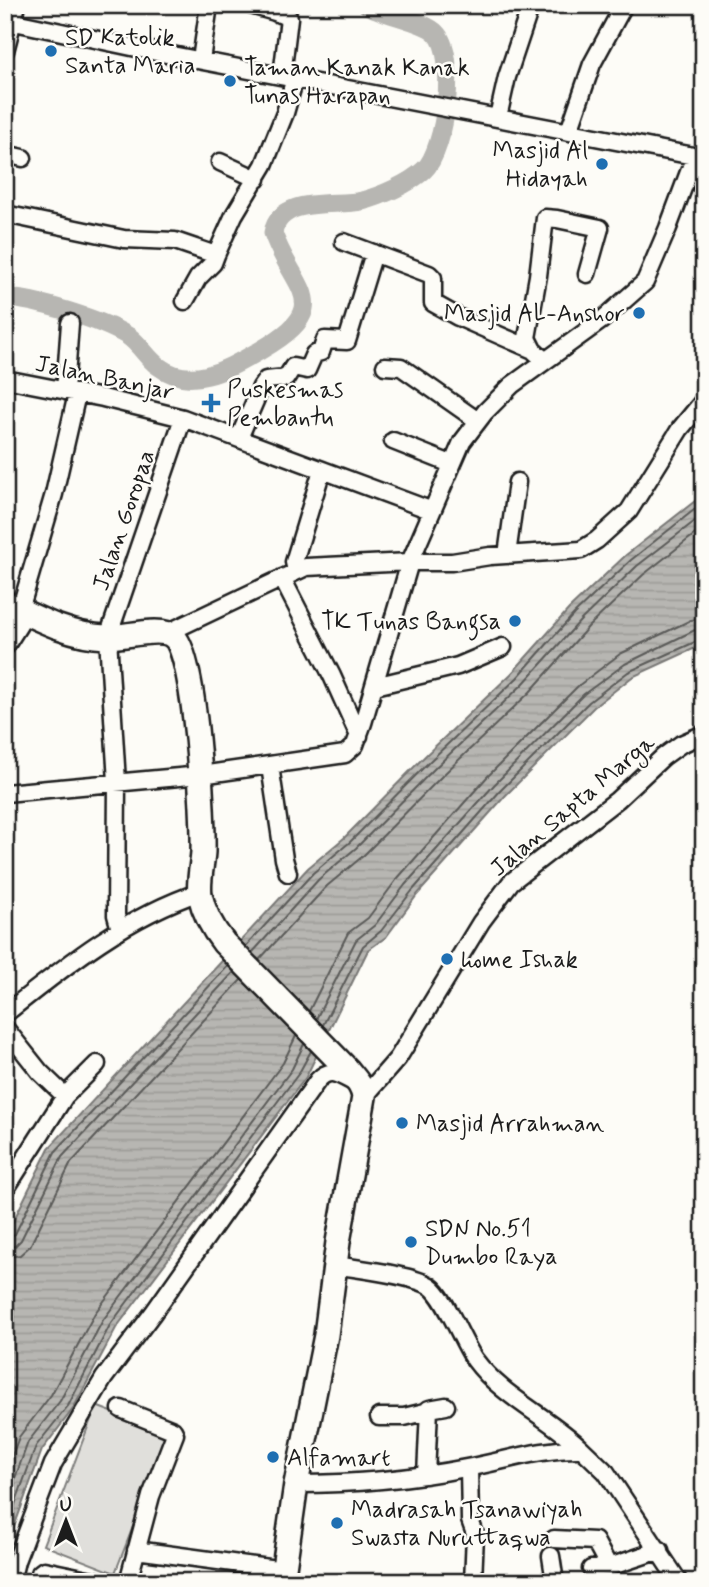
<svg xmlns="http://www.w3.org/2000/svg" width="709" height="1587" viewBox="0 0 709 1587" font-family="Mynerve,sans-serif">
	<style>
		.pitch { fill: #e0dfdb; stroke: #7e7e7c; stroke-width: 2 }
		.water { fill: url(#water-rules); stroke: #797876; stroke-width: 2 }
		.lines { fill: none; stroke-linecap: round; stroke-linejoin: round }
		.shore { stroke: #5a5a58; stroke-width: 2 }
		.river { stroke: #b7b6b2; stroke-width: 19 }
		.minor-casing { stroke: #1c1c1c; stroke-width: 21 }
		.highway-casing { stroke: #1c1c1c; stroke-width: 28 }
		.minor { stroke: #fdfcf7; stroke-width: 16 }
		.highway { stroke: #fdfcf7; stroke-width: 23 }
		.poi-dot { fill: #1f6fb2; stroke: #fdfcf7; stroke-width: 2.5 }
		.labels { text-anchor: middle; stroke-width: 5; stroke-linejoin: round; paint-order: stroke }
		.poi-label { font-size: 24px; fill: #1c1c1c; stroke: #fdfcf7; text-anchor: start }
		.street-label { font-size: 24px; fill: #1c1c1c; stroke: #fdfcf7 }
	</style>
	<defs>
		<pattern id="water-rules" width="6" height="5" patternUnits="userSpaceOnUse" patternTransform="scale(1.75)"><rect width="6" height="5" fill="#b7b6b2"/><path d="M0 2.5h6" fill="none" stroke="#9d9c98"/></pattern>
	</defs>
	<rect width="100%" height="100%" fill="#fdfcf7"/>
	<filter id="ink" filterUnits="userSpaceOnUse"><feTurbulence type="fractalNoise" baseFrequency=".0143" numOctaves="2"/><feDisplacementMap in="SourceGraphic" scale="14" xChannelSelector="R" yChannelSelector="G"/><feConvolveMatrix kernelMatrix="1 2 1 2 8 2 1 2 1" color-interpolation-filters="sRGB"/></filter>
	<g filter="url(#ink)">
		<!-- pitch -->
		<path class="pitch" d="M96,1406L169,1434L115,1573L43,1545Z"/>
		<!-- water -->
		<path class="water" d="M704,494V644L632,677L594,707L506,795L417,895L386,937L368,950L306,1077L116,1328L73,1409L42,1450L5,1552V1238L49,1148L308,868L344,838L425,756L512,673L569,609L626,555Z"/>
		<g class="lines">
			<!-- shore -->
			<path class="shore" d="M246,946L313,873L350,842L430,761L517,678L574,614L631,560L704,502
				M252,953L319,879L356,848L436,767L523,684L581,620L637,566L704,514
				M259,960L327,886L363,856L443,775L530,692L589,626L643,575L704,527
				M309,1011L348,933L368,918L397,879L487,777L578,686L620,654L691,620L704,618
				M316,1019L356,940L375,925L405,885L494,785L584,694L625,664L695,630L704,629
				M323,1025L363,946L381,931L412,891L500,791L589,702L628,672L704,638
				M5,1239L15,1234L55,1152L228,966
				M5,1247L15,1246L21,1240L62,1157L234,972
				M5,1258L20,1255L30,1246L71,1163L241,980
				M5,1474L19,1437L51,1395L95,1313L283,1063L296,1036
				M5,1506L28,1442L60,1401L103,1320L292,1069L304,1044
				M5,1532L36,1446L68,1406L110,1325L299,1073L311,1051"/>
			<!-- river -->
			<path class="river" d="M5,298C35,299 102,320 128,336C140,344 146,357 158,366C192,392 229,368 261,350C339,305 292,289 273,233C280,195 334,207 362,201C381,196 409,184 424,170C446,150 458,54 436,33C425,21 385,15 367,5"/>
			<defs>
				<path id="minor" d="M250,5L275,12L289,18L282,76
					M5,20L146,50L704,158
					M5,51L17,5
					M201,60L209,5
					M498,117L507,77L531,5
					M569,131L592,64L624,5
					M5,154L23,158
					M220,162L257,179
					M5,214L124,239L175,241L216,255L234,215L264,165L285,113L295,78
					M344,242L429,274L433,278V303L458,317L533,350
					M185,301L198,278L213,263L216,255
					M544,360L533,350L527,338L538,276L545,218L557,219L600,228L587,274
					M385,366L401,367L478,421
					M5,379L103,398L183,418L430,510
					M65,391L70,323
					M239,438L261,387L266,380L286,378L293,367L307,370L314,354L321,352L325,340L347,341L374,253
					M393,441L451,464
					M507,555L517,482
					M296,571L294,562L322,470
					M282,578L332,676L359,736
					M167,633L306,567L410,562L462,442L485,412L512,385L602,320L645,282L668,228L695,156
					M5,647L19,625L20,610L54,494L77,394
					M375,686L458,666L503,647
					M270,766L284,859L288,873
					M5,793L201,775L345,754L355,745L363,723L410,562H452L490,556L581,550L597,540L629,511L680,429L704,400
					M123,927L119,926L116,915L117,782L108,637L183,418
					M5,1014C65,966 125,917 200,892
					M5,1028L40,1072L65,1096
					M364,1097L398,1058L481,922L511,882L617,800L663,757L681,744L704,734
					M5,1190L65,1096L97,1064
					M335,1265C358,1269 413,1275 430,1286C446,1297 462,1342 475,1360C502,1397 549,1417 582,1449
					M121,1409L173,1430L175,1434L151,1496L128,1582
					M379,1417H404L429,1411
					M469,1468L470,1520L475,1534L473,1582
					M426,1475L429,1409L446,1406
					M296,1484C354,1484 410,1479 466,1468C505,1461 542,1448 582,1449L606,1472L679,1582
					M554,1539L595,1541L609,1567
					M136,1550L284,1570
					M551,1556L555,1582
					M591,1569L609,1567L660,1550
					M11,1582L16,1561L53,1464L104,1378L153,1313L318,1080C330,1067 339,1075 353,1082
					M38,1582L40,1573L44,1570L102,1582"/>
				<path id="highway" d="M5,603C37,618 70,636 106,637C123,638 161,625 174,637C196,656 204,819 203,852C202,866 198,882 200,895C204,913 212,928 224,943L348,1070C355,1079 362,1085 364,1097L338,1242L326,1335L296,1484L282,1582"/>
			</defs>
			<!-- minor casing -->
			<use href="#minor" class="minor-casing"/>
			<!-- highway casing -->
			<use href="#highway" class="highway-casing"/>
			<!-- minor -->
			<use href="#minor" class="minor"/>
			<!-- highway -->
			<use href="#highway" class="highway"/>
		</g>
	</g>
	<!-- markers -->
	<g class="poi-dot">
		<circle cx="51" cy="51" r="7"/>
		<circle cx="230" cy="81" r="7"/>
		<circle cx="602" cy="164" r="7"/>
		<circle cx="639" cy="313" r="7"/>
		<path d="M207.5 392.5h7v7h7v7h-7v7h-7v-7h-7v-7h7z"/>
		<circle cx="515" cy="621" r="7"/>
		<circle cx="447" cy="959" r="7"/>
		<circle cx="402" cy="1123" r="7"/>
		<circle cx="411" cy="1242" r="7"/>
		<circle cx="273" cy="1457" r="7"/>
		<circle cx="337" cy="1523" r="7"/>
	</g>
	<g class="labels">
		<!-- poi labels -->
		<g class="poi-label">
			<text x="65" y="45">SD Katolik<tspan x="65" dy="28">Santa Maria</tspan></text>
			<text x="244" y="75">Taman Kanak Kanak<tspan x="244" dy="28">Tunas Harapan</tspan></text>
			<text x="588" y="158" text-anchor="end">Masjid Al<tspan x="588" dy="28">Hidayah</tspan></text>
			<text x="625" y="321" text-anchor="end">Masjid AL-Anshor</text>
			<text x="227" y="397">Puskesmas<tspan x="227" dy="28">Pembantu</tspan></text>
			<text x="501" y="629" text-anchor="end">TK Tunas Bangsa</text>
			<text x="461" y="967">home Ishak</text>
			<text x="416" y="1131">Masjid Arrahman</text>
			<text x="425" y="1236">SDN No.51<tspan x="425" dy="28">Dumbo Raya</tspan></text>
			<text x="287" y="1465">Alfamart</text>
			<text x="351" y="1517">Madrasah Tsanawiyah<tspan x="351" dy="28">Swasta Nuruttaqwa</tspan></text>
		</g>
		<!-- street labels -->
		<g class="street-label">
			<text transform="translate(105 377) rotate(12)" y="8">Jalan Banjar</text>
			<text transform="translate(123 520) rotate(-71)" y="8">Jalan Goropaa</text>
			<text transform="translate(572 805) rotate(-40)" y="8">Jalan Sapta Marga</text>
		</g>
	</g>
	<!-- margin -->
	<rect width="709" height="1587" fill="none" stroke="#fdfcf7" stroke-width="28"/>
	<rect x="14" y="14" width="681" height="1559" fill="none" stroke="#1c1c1c" stroke-width="2.5" filter="url(#ink)"/>
	<!-- north arrow -->
	<g transform="translate(66 1521)" stroke="#fdfcf7" stroke-width="5" paint-order="stroke">
	<path d="M0-5L12 26L0 18L-12 26Z" fill="#1c1c1c"/>
	<text y="-10" font-size="19" font-weight="bold" text-anchor="middle" fill="#1c1c1c">U</text>
	</g>
</svg>
